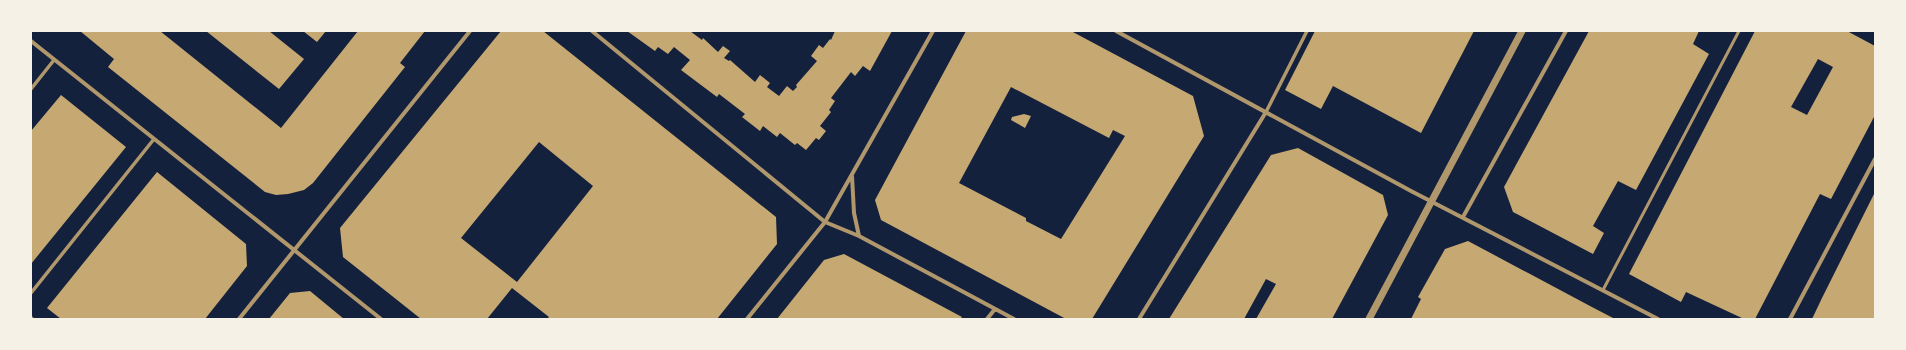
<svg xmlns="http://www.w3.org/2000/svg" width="1906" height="350" viewBox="0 0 1906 350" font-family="'Libre Baskerville',serif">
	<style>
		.building { fill: #c6a872; fill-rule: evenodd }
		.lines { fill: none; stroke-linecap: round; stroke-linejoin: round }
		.service { stroke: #b1986c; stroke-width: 3 }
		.pedestrian { stroke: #b1986c; stroke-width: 3.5 }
		.minor { stroke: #b1986c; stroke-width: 4 }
		.tertiary { stroke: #b1986c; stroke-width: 7 }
	</style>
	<rect width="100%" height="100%" fill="#14213d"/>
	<!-- building -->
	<path class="building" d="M80,31H160L281,128L358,31H425L400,63L405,67L313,183L304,190L288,194L276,195L265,192L108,67L114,59Z
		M206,31H269L304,59L279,89Z
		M303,31H326L317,42Z
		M501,31H543L776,217L777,244L717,319H547L549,317L512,288L487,319H421L343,257L340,228ZM539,142L593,186L517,282L461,238Z
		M627,31H690L702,40L703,38L718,52L723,46L730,51L724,58L729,61L730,60L755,82L760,75L770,83L767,87L779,96L787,86L793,91L797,87L796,85L817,61L811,56L819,45L823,48L830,39L831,40L835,31H892L870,71L863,66L855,76L851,72L831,98L835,101L829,110L831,112L820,126L826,131L819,140L816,138L806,150L797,143L795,145L780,133L777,137L763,126L760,131L742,117L745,114L719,94L717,97L681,70L690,60L674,47L668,54L658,47L655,51Z
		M966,31H1071L1193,96L1204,136L1092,319H1066L881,220L875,200ZM1011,87L1109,138L1113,130L1125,136L1061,239L1026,221V218L959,183Z
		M1315,31H1474L1421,133L1333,86L1321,109L1285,90Z
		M1589,31H1699L1693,44L1709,54L1636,190L1618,181L1593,226L1604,233L1593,254L1513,212L1504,187Z
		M1755,31H1847L1875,46V115L1831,199L1820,194L1755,319H1744L1686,292L1681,302L1629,274ZM1818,59L1833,67L1807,115L1791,107Z
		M61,95L126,147L31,264V131Z
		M1024,114L1031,116L1025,128L1011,120L1012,117Z
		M1298,148L1383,195L1388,215L1332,319H1256L1276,284L1266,279L1244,319H1169L1271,155Z
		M157,172L246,244L247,266L205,319H61L47,308Z
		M1875,192V319H1812L1822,298Z
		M1468,241L1590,306L1615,319H1411L1421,299L1418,297L1445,249Z
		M844,254L962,317L960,319H777L824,260Z
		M310,291L344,319H269L290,293Z"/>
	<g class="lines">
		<!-- service -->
		<path class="service" d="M1603,290L1739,31"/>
		<!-- pedestrian -->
		<path class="pedestrian" d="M31,89L54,60
			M1266,112L1307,31
			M31,293L154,139"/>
		<!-- minor -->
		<path class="minor" d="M592,31L825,222L859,236L1014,319
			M1116,31L1411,191L1658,319
			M31,41L381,319
			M852,176L854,213L859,236
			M1463,217L1566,31
			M31,318L32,319
			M239,319L470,31
			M747,319L825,222L933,31
			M987,319L995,309
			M1139,319L1266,112
			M1790,319L1875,159"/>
		<!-- tertiary -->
		<path class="tertiary" d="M1369,319L1522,31"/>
	</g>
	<!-- border -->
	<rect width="1906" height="350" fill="none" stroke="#f6f1e7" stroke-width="64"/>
</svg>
